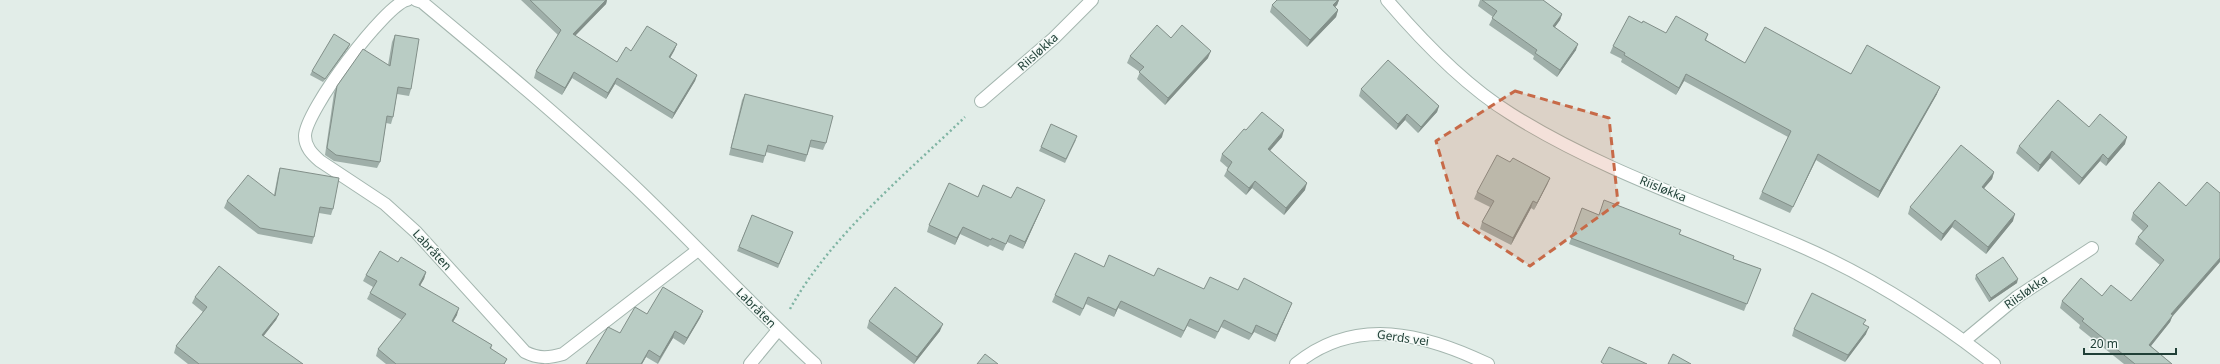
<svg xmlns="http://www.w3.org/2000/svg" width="2220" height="364" viewBox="0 0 2220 364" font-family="'Noto Sans',sans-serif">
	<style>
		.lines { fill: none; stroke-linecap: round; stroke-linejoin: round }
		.street-casing { stroke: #a4b6af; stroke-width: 14 }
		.path { stroke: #7fb4a3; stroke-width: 2.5; stroke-dasharray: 2 3; stroke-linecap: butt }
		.street { stroke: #fff; stroke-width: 12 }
		.wall { fill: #9fafa9 }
		.shaded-wall { fill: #828f89 }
		.building { fill: #b9ccc4; stroke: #828f89 }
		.marked { fill: #c76a48; fill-opacity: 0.2; stroke: #c76a48; stroke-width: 3; stroke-dasharray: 8 5; stroke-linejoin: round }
		.labels { text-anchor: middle; stroke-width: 3; stroke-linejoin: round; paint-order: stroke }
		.street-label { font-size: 12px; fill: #204037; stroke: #f3f9f6 }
	</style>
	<rect width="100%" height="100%" fill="#e2ede8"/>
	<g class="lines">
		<defs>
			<path id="street" d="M407,0C385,5 305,111 305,136C305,147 312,154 320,161L385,204L416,232L525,352C539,359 549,358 563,354L698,250
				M416,0L422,2C493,61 565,121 632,184C694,243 752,306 815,364
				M1387,0C1422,41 1464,85 1511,114C1600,170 1701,203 1798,245C1868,275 1934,317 1994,364
				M981,101L1054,38L1092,0
				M1964,341L2017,297L2092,248
				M750,364L778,330
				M1296,364C1356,315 1425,334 1488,364"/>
		</defs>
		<!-- street casing -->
		<use href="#street" class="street-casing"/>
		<!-- path -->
		<path class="path" d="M790,309C830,236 906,174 965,117"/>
		<!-- street -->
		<use href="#street" class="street"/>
	</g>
	<!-- wall -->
	<path class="wall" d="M521,0H607L606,4L575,36L617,62L631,51L677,44L674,51L670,58L697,75L695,81L672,119L615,84L606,99L572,78L562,95L534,78L536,71L558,35Z
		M1277,0H1339L1337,5L1335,7L1338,10L1336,17L1307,47L1270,12L1272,5Z
		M1480,0H1543L1562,14L1560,20L1555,27L1576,50L1557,77L1533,59L1534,56L1489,25L1493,17L1478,6Z
		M1642,23L1666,33L1708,34L1706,40L1745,63L1851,74L1937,94L1878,198L1816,160L1790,213L1759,199L1762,192L1788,137L1684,81L1676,95L1621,62L1622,59L1610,53L1613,46Z
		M395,35L411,89L409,96L397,94L393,117L391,124L386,123L380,162L377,168L334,161L325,155L334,93L337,86L388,65L392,42Z
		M1171,38L1208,58L1165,105L1137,79L1140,72L1127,63L1130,56Z
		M350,44L348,48L323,82L310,75L312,71Z
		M1361,89L1439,106L1437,112L1418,133L1405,120L1396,130L1359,96Z
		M745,94L826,143L823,150L810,147L805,162L766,152L763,163L729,155L742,100Z
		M2089,127L2125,144L2106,166L2100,161L2079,185L2050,158L2038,172L2016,153L2019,146Z
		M1246,130L1282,137L1270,151L1305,190L1284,215L1252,188L1246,195L1224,176L1228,168L1220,161L1222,154Z
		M1076,140L1065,163L1039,151L1041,147Z
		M1510,162L1550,178L1547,185L1534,210L1531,208L1511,245L1480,229L1482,222L1490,207L1474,199L1477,192Z
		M280,168L333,209L331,215L319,213L314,237L312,244L258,234L224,208L227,201L274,195L278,174Z
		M1994,172L1992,179L1984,188L2013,221L1986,254L1952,227L1941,241L1908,214L1910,207Z
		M2159,182L2172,317L2170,322L2151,346L2172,364H2124L2079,328L2080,325L2060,308L2062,301L2102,296L2131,301L2160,265L2135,244L2138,237L2143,231L2131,220L2133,213Z
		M978,197L1011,198L1042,207L1023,249L1007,242L1003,251L990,245L988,247L960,234L955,245L927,232L929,225Z
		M1582,208L1599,215L1679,234L1733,259L1761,269L1744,311L1569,244Z
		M752,215L793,232L778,268L737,251Z
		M398,262L426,272L424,279L420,285L457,315L453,322L492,345L491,349L505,364H386L376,356L378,349L402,320L367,299L373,287L363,281L366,275Z
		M1104,267L1154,276L1204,289L1238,290L1292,303L1289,310L1275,342L1254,332L1249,340L1221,327L1215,339L1187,326L1181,338L1118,308L1114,317L1086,304L1080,316L1052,302L1055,295Z
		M1976,275L2017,283L1989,302L1975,279Z
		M195,297L279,314L276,320L263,336L303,364H188L174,353L176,346L203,312L192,303Z
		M703,311L700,318L684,345L673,338L658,364L646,357L642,364H586L620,333L647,314Z
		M869,321L940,331L914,364L867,328Z
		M1864,325L1866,334L1845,362L1792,336L1794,329Z"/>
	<!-- shaded-wall -->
	<path class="shaded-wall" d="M606,0H607L606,4L570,41L573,34Z
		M1338,0H1339L1337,5L1330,12L1333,5Z
		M1338,10L1336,17L1307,47L1310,40Z
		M1562,14L1560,20L1551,32L1553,26Z
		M350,44L348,48L323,82L325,79Z
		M677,44L674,51L667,63L669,57Z
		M1578,44L1576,50L1557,77L1560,70Z
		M1211,51L1208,58L1165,105L1168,98Z
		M574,72L572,78L562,95L565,88Z
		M1686,74L1684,81L1676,95L1679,88Z
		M697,75L695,81L672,119L674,113Z
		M617,78L615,84L606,99L608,93Z
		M1940,87L1937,94L1878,198L1880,191Z
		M1439,106L1437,112L1418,133L1421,127Z
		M1407,114L1405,120L1396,130L1398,124Z
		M1284,130L1282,137L1265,156L1268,149Z
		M2127,137L2125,144L2106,166L2108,159Z
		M2052,151L2050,158L2038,172L2040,165Z
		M1818,154L1816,160L1790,213L1793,207Z
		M2103,154L2100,161L2079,185L2082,178Z
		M1994,172L1992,179L1980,193L1982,187Z
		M1550,178L1547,185L1534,210L1537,203Z
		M1255,181L1252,188L1246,195L1249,188Z
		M1307,183L1305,190L1284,215L1286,208Z
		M1045,200L1042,207L1023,249L1025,242Z
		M1533,201L1531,208L1511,245L1513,238Z
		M2015,214L2013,221L1986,254L1988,247Z
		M1955,220L1952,227L1941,241L1943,234Z
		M963,227L960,234L955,245L957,238Z
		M2220,258V262L2172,317L2170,322L2146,352L2149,345L2171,314Z
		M426,272L424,279L417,291L419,285Z
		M2018,279L2017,283L1989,302L1991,298Z
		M1121,301L1118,308L1114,317L1116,310Z
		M1292,303L1289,310L1275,342L1277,335Z
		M459,308L457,315L449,328L452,321Z
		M703,311L700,318L684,345L687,338Z
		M279,314L276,320L259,342L262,335Z
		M1190,319L1187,326L1181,338L1184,331Z
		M943,324L940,331L914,364L917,357Z
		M1256,325L1254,332L1249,340L1252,334Z
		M1869,327L1866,334L1845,362L1848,355Z
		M675,331L673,338L657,364L660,357Z
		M649,350L646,357L642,364H641Z"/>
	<!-- building -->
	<path class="building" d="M530,0H606L573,34L617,62L626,47L631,51L647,26L677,44L669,57L697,75L674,113L617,78L608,93L574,72L565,88L536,71L561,30Z
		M1277,0H1338L1333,5L1338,10L1310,40L1272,5Z
		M1482,0H1543L1562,14L1553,26L1578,44L1560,70L1535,53L1537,50L1492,18L1497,11Z
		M1629,16L1642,23L1643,21L1666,33L1676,16L1708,34L1705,40L1745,63L1765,27L1851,74L1867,45L1940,87L1880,191L1818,154L1793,207L1762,192L1791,131L1686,74L1679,88L1624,55L1625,53L1613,46Z
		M1157,25L1171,38L1182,25L1211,51L1168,98L1139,72L1144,67L1130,56Z
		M334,34L350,44L325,79L312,71Z
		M395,35L419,39L411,89L398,87L393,117L387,116L380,162L336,155L327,148L337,86L363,49L390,66Z
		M1388,60L1439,106L1421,127L1407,114L1398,124L1361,89Z
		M745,94L833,116L826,143L811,140L807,155L768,145L765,156L731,148Z
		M2058,100L2089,127L2100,114L2127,137L2108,159L2103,154L2082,178L2052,151L2040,165L2019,146Z
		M1262,112L1284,130L1268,149L1307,183L1286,208L1255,181L1249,188L1227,170L1232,162L1222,154L1244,129L1246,130Z
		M1051,124L1077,136L1066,159L1041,147Z
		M1961,145L1994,172L1982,187L2015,214L1988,247L1955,220L1943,234L1910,207Z
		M1497,155L1510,162L1513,158L1550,178L1537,203L1533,201L1513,238L1482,222L1494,201L1477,192Z
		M280,168L339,178L333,209L320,207L314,237L260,228L227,201L248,175L275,196Z
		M2159,182L2186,206L2207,182L2220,193V258L2171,314L2173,315L2149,345L2172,364H2135L2082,321L2084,319L2062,301L2081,278L2102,296L2111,285L2131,301L2164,260L2138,237L2148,226L2133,213Z
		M949,183L978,197L983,185L1011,198L1017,187L1045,200L1025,242L1010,235L1006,244L992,238L991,240L963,227L957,238L929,225Z
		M1604,200L1681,230L1679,234L1734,256L1733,259L1761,269L1747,304L1571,238L1582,208L1599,215Z
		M752,215L793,232L779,264L739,247Z
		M380,251L398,262L401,257L426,272L419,285L459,308L452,321L492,345L490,348L507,359L504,364H396L378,349L406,314L370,293L377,281L366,275Z
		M1075,253L1104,267L1109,255L1154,276L1158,268L1204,289L1210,277L1238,290L1244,278L1292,303L1277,335L1256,325L1252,334L1224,320L1218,332L1190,319L1184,331L1121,301L1116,310L1088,297L1083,309L1055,295Z
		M2003,257L2018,279L1991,298L1976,275Z
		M219,266L279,314L262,335L303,364H199L176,346L207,307L195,297Z
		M663,287L703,311L687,338L675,331L660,357L649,350L641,364H586L608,327L620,333L635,307L647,314Z
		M895,287L943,324L917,357L869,321Z
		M1812,293L1866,320L1863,324L1869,327L1848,355L1794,329Z
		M1609,347L1647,364H1604L1601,362Z
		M985,354L998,364H977Z
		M1673,354L1691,364H1668Z"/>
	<!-- marked area -->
	<path class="marked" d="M1515,91L1609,118L1618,203L1530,266L1459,220L1436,141Z"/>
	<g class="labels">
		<!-- street labels -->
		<g class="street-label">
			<text transform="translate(1038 52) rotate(-42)" y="4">Riisløkka</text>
			<text transform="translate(1663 189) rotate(22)" y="4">Riisløkka</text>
			<text transform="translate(432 250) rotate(47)" y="4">Labråten</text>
			<text transform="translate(2026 292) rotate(-35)" y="4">Riisløkka</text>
			<text transform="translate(756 308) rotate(45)" y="4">Labråten</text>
			<text transform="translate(1403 338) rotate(8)" y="4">Gerds vei</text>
		</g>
	</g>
	<!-- scale -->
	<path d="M2084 348v6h92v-6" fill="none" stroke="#204037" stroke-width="2"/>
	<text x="2090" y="348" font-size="12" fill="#204037" stroke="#f3f9f6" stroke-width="3" paint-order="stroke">20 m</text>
</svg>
